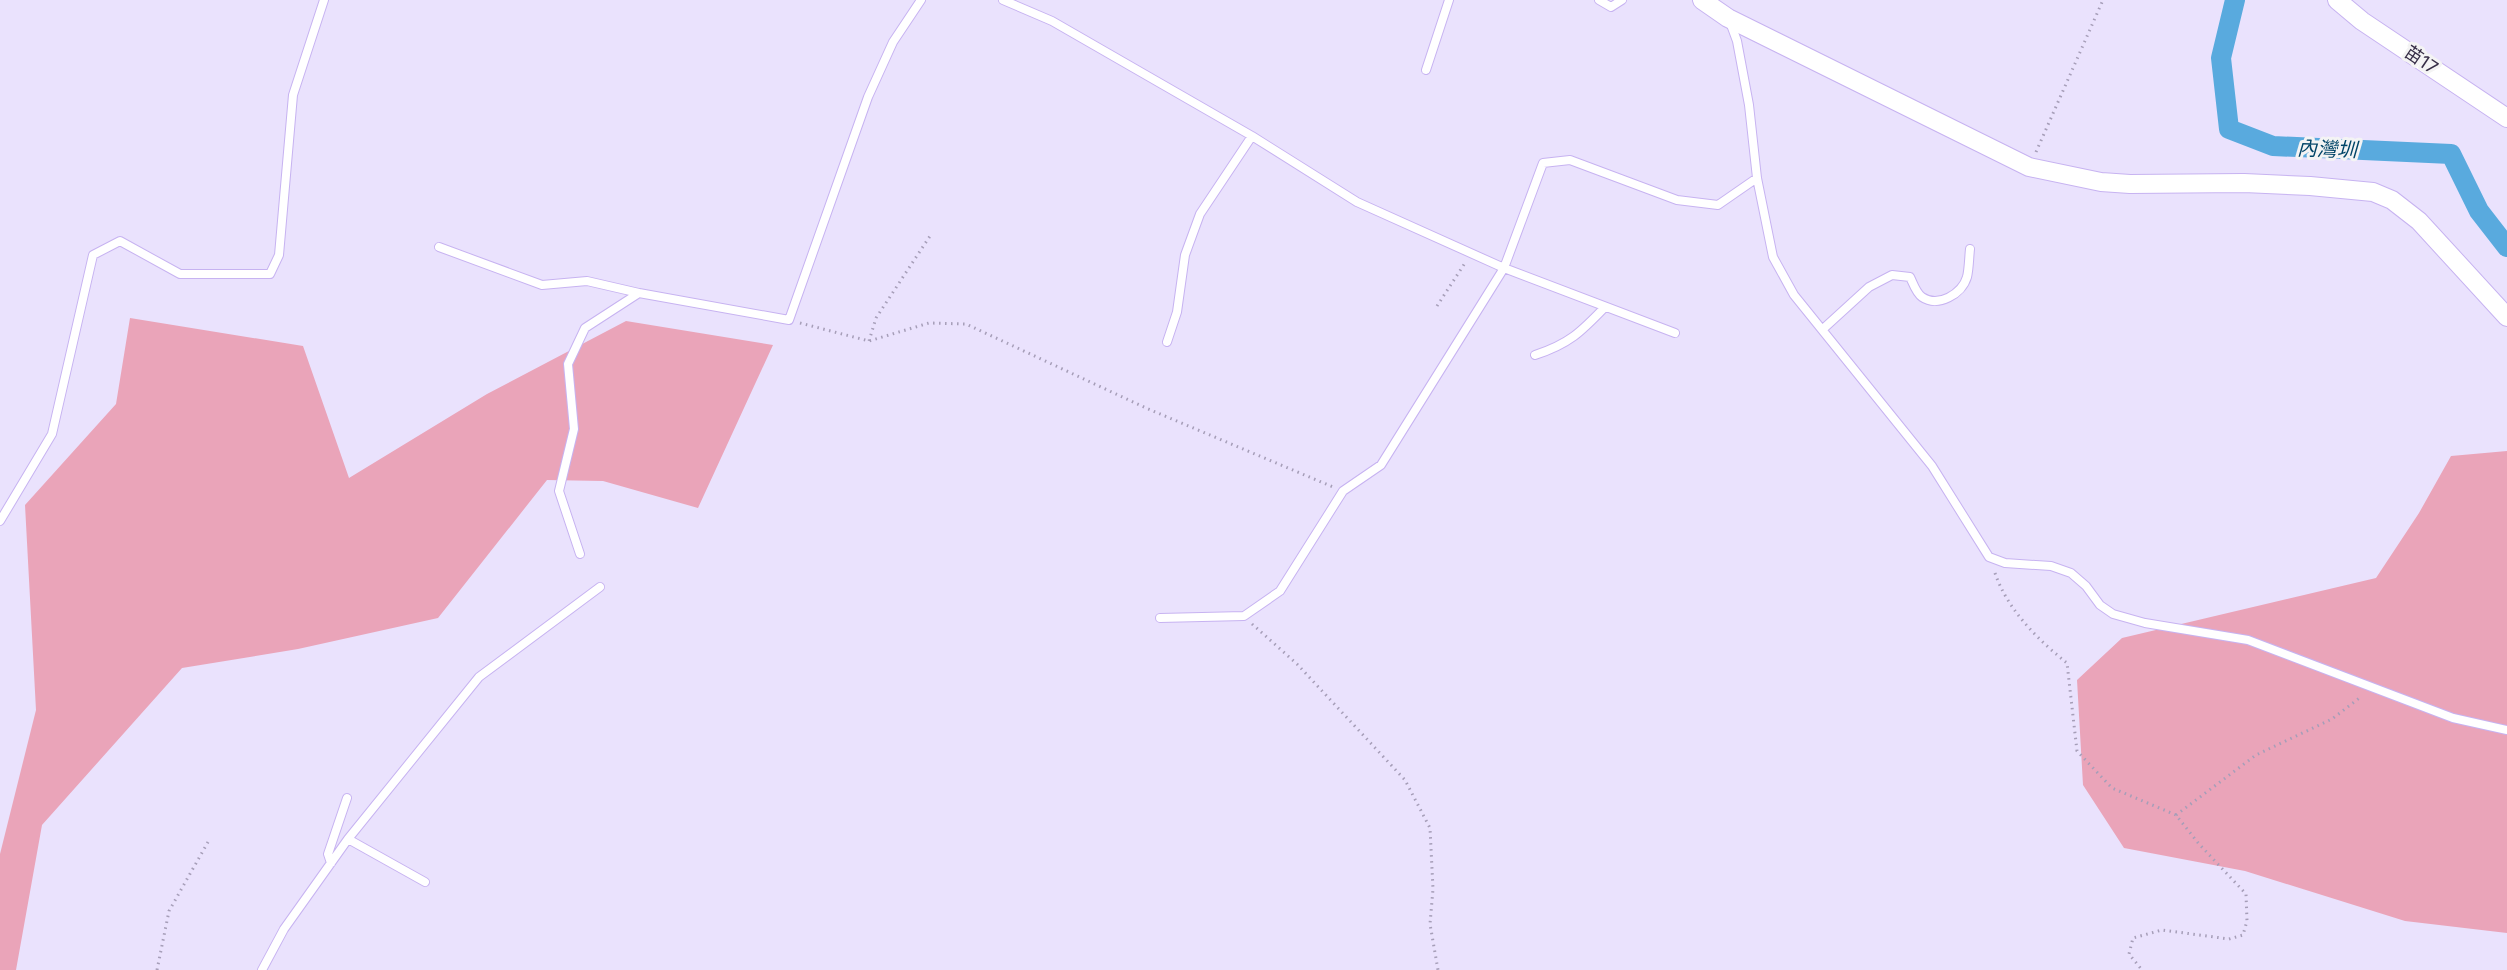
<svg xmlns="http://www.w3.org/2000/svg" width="2507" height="970" viewBox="0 0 2507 970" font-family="Inter,'Noto Sans TC',sans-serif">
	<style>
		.green { fill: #eaa4b9 }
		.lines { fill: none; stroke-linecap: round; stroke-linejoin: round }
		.canal { stroke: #59aade; stroke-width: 20 }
		.service-casing { stroke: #c7b3f1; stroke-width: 10 }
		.tertiary-casing { stroke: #c7b3f1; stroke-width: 20 }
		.path { stroke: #a69eb8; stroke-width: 3; stroke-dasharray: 1.5 4.5; stroke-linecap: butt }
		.service { stroke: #fff; stroke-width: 8 }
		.tertiary { stroke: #fff; stroke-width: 18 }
		.labels { text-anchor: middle; stroke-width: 6; stroke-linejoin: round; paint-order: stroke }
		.street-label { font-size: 18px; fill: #372e47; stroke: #f4f4f4 }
		.water-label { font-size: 20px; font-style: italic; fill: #004467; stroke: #f4f4f4 }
	</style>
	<rect width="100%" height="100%" fill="#eae2fd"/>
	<!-- green -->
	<path class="green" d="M130,318L303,346L349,478L487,394L626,321L773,345L698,508L603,481L547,480L438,618L298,649L182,668L42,825L16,970H0V854L36,710L25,505L116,404Z
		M2507,451V933L2405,921L2245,871L2124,848L2083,785L2077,680L2122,638L2376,578L2419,513L2451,456Z"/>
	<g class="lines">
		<!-- canal -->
		<path class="canal" d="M2235,0L2221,58L2229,129L2273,146L2451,154L2479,211L2507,247"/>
		<defs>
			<path id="service" d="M1003,0L1052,21L1252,136L1357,202L1504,268L1675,333
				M1599,0L1611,7L1622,0
				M1730,22L1737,41L1749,105L1757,178L1773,257L1794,295L1932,466L1989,557L2005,563L2051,566L2071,573L2086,586L2100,605L2113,614L2145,623L2248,640L2453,718L2507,730
				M1426,70L1449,0
				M439,247L542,285L587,281L639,293
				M1823,329L1869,287L1892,275L1910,277C1913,283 1916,293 1922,297C1938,308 1962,294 1967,277C1969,269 1969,258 1970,249
				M1167,342L1177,312L1185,255L1200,214L1252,136
				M1535,355C1569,344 1581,332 1605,307
				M0,521L52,434L93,255L120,241L180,274H270L279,255L293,95L324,0
				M580,554L559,491L574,429L568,364L585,328L639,293L789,320L868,97L893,42L921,0
				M1160,618L1244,616L1280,591L1343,491L1381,465L1504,268L1543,163L1570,160L1677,200L1718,205L1757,178
				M348,839L425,882
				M331,863L328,854L347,798
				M262,970L284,929L348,839L479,677L600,587"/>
			<path id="tertiary" d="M1702,0L1728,18L2029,167L2101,182L2130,184L2244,183L2310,186L2373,192L2392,200L2419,221L2507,317
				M2337,0L2362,21L2507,118"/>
		</defs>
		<!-- service casing -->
		<use href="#service" class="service-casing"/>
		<!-- tertiary casing -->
		<use href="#tertiary" class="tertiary-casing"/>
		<!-- path -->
		<path class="path" d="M2036,152L2103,0
			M1437,306L1465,263
			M800,323L869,341L929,323L966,324L1146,408L1333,487
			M869,341L876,318L932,233
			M1995,573C2007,609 2038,640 2067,663L2077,751L2112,788L2176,815L2199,844L2246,894L2247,921L2243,935L2229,939L2162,930L2133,938L2129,954L2142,970
			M1252,624L1297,664L1405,780L1430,828L1433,889L1430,924L1438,970
			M2176,815L2256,755L2332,719L2362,696
			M157,970L169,911L208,842"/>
		<!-- service -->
		<use href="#service" class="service"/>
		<!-- tertiary -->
		<use href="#tertiary" class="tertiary"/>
	</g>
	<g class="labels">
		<!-- street labels -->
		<g class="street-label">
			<text transform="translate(2421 60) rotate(34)" y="6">苗17</text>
		</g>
		<!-- water labels -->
		<g class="water-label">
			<text transform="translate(2327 149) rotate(2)" y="7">內灣圳</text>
		</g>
	</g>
</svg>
